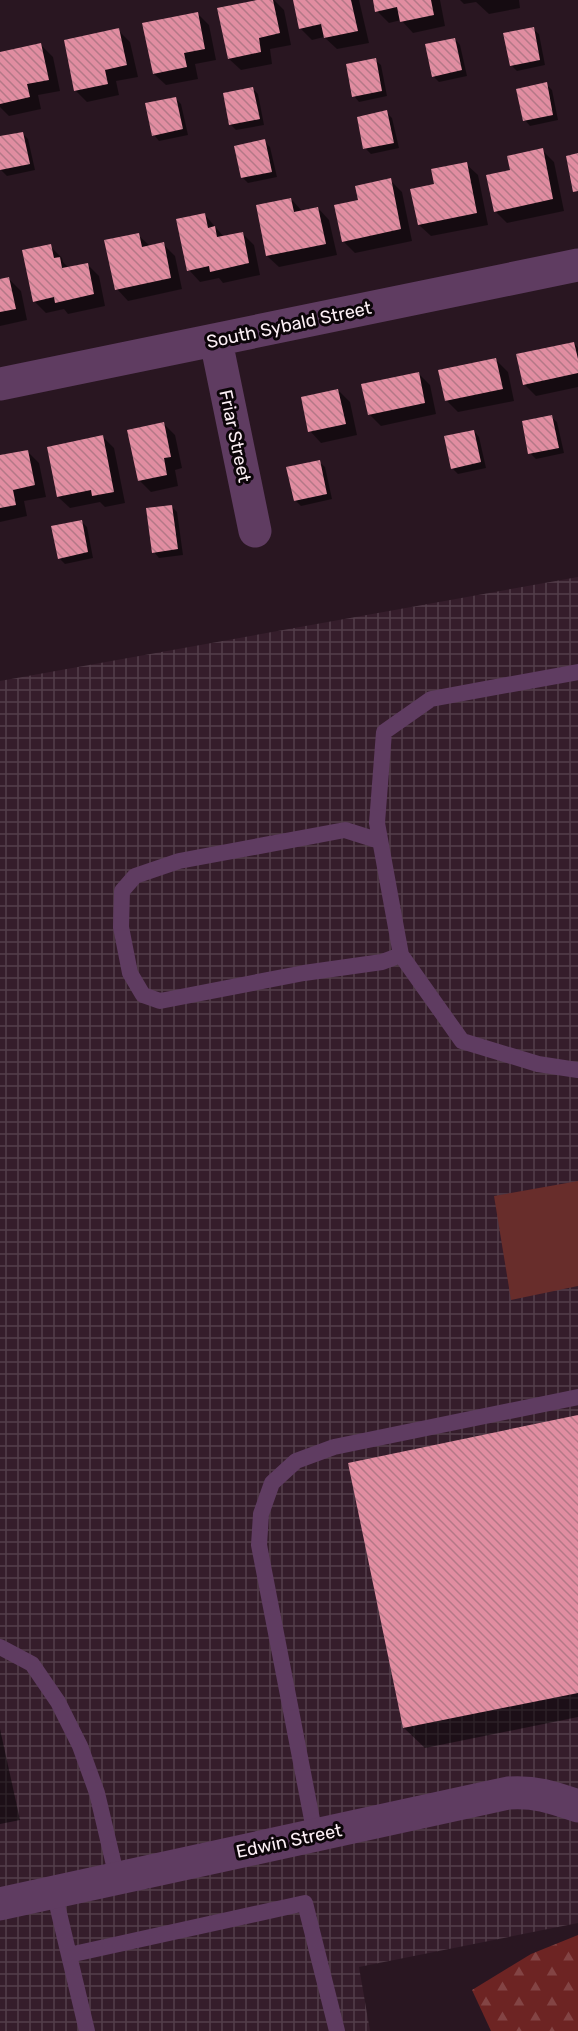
<svg xmlns="http://www.w3.org/2000/svg" width="578" height="2031" viewBox="0 0 578 2031" font-family="Rubik,sans-serif">
	<style>
		.industrial { fill: url(#industrial-grid) }
		.forest { fill: url(#forest-firs) }
		.green { fill: #682d2b }
		.shadow { fill: #0007 }
		.building { fill: url(#building-back-hatch) }
		.lines { fill: none; stroke-linecap: round; stroke-linejoin: round }
		.service { stroke: #5f3c61; stroke-width: 16 }
		.minor { stroke: #5f3c61; stroke-width: 33 }
		.labels { text-anchor: middle; stroke-width: 6; stroke-linejoin: round; paint-order: stroke }
		.street-label { font-size: 18px; fill: #fceff5; stroke: #0c0509 }
	</style>
	<defs>
		<pattern id="industrial-grid" width="8" height="8" patternUnits="userSpaceOnUse" patternTransform="scale(1.5)"><rect width="8" height="8" fill="#351d2b"/><path d="M0 4h8M4 0v8" fill="none" stroke="#533e4a"/></pattern>
		<pattern id="forest-firs" width="22" height="20" patternUnits="userSpaceOnUse" patternTransform="scale(1.5)"><rect width="22" height="20" fill="#6d2423"/><path d="M5 1l3.5 6h-7zM16 11l3.5 6h-7z" fill="#834444"/></pattern>
		<pattern id="building-back-hatch" width="6" height="6" patternUnits="userSpaceOnUse" patternTransform="scale(1.5)"><rect width="6" height="6" fill="#e18da1"/><path d="M-1 5l2 2M0 0l6 6M5-1l2 2" fill="none" stroke="#b47887"/></pattern>
	</defs>
	<rect width="100%" height="100%" fill="#291621"/>
	<!-- industrial -->
	<path class="industrial" d="M578,577V1923L359,1967L370,2031H0V681Z"/>
	<!-- forest -->
	<path class="forest" d="M578,1935V2031H491L472,1990L531,1954Z"/>
	<!-- green -->
	<path class="green" d="M578,1181V1286L511,1300L494,1196Z"/>
	<!-- shadow -->
	<path class="shadow" d="M265,0H274L284,10L291,45L270,49L272,64L241,70L229,59Z
		M295,0H359L369,43L337,49L324,37L312,40L300,28Z
		M375,0H440L445,26L413,33L401,20L389,23L377,11Z
		M460,0H519L520,8L489,14L476,2L464,4Z
		M197,13L209,25L216,60L195,64L198,79L166,85L154,74Z
		M533,29L539,34L545,65L517,71L511,65Z
		M118,30L130,42L138,77L116,81L119,95L87,102L75,90Z
		M455,39L460,45L467,76L439,82L433,76Z
		M41,45L53,57L60,91L38,95L41,109L9,116L0,107V54Z
		M375,60L381,65L387,96L359,102L354,96Z
		M546,84L552,90L558,120L530,126L525,120Z
		M252,88L258,94L264,125L236,130L231,125Z
		M175,98L181,104L188,135L159,141L154,135Z
		M386,112L392,118L399,148L371,154L365,148Z
		M23,134L28,139L35,170L7,176L1,170L0,166V138Z
		M264,141L270,147L277,177L248,183L242,177Z
		M542,150L554,162L564,211L507,223L495,211L512,171Z
		M466,164L478,175L488,225L431,236L419,225L436,185Z
		M390,180L402,192L412,241L355,253L343,241Z
		M291,199L303,212L318,208L329,220L337,255L279,267L267,256Z
		M205,215L224,237L242,233L254,245L260,275L223,283L219,278L200,282L189,270Z
		M138,235L150,246L163,244L175,256L182,289L128,301L117,289Z
		M50,246L62,258L63,262L69,268L87,264L99,276L105,306L68,314L64,309L46,313L34,301Z
		M9,279L21,291L27,320L0,326V281Z
		M574,343L578,348V387L536,396L524,384Z
		M496,360L508,372L514,401L458,412L446,400Z
		M418,373L430,385L436,414L381,426L369,414Z
		M338,390L350,402L357,435L321,443L310,431Z
		M551,417L557,422L564,453L536,459L530,453Z
		M163,423L175,435L182,468L175,470L178,486L151,492L139,480Z
		M474,431L479,437L486,468L458,474L452,468Z
		M102,436L114,448L125,503L105,507L100,502L70,508L58,497L48,448Z
		M27,451L39,463L46,497L24,501L27,516L0,522V457Z
		M319,462L325,467L332,499L301,506L295,500Z
		M171,506L177,512L183,555L159,558L154,552Z
		M81,521L87,527L93,558L65,564L59,558Z
		M578,1417V1717L425,1748L404,1728Z
		M0,1729L20,1820L0,1824Z"/>
	<!-- building -->
	<path class="building" d="M257,0H273L280,33L259,38L261,52L228,59L217,8Z
		M293,0H351L358,31L324,38L321,24L299,29Z
		M373,0H431L434,15L400,22L397,7L375,12Z
		M198,12L205,49L184,53L187,67L153,74L142,23Z
		M534,27L540,60L510,66L503,33Z
		M119,28L127,65L105,70L108,84L74,91L64,40Z
		M455,38L462,70L432,77L425,44Z
		M41,43L49,80L27,84L30,97L0,104V52Z
		M376,58L382,91L352,97L346,64Z
		M547,82L553,115L523,121L516,89Z
		M253,87L260,119L229,125L223,93Z
		M176,97L183,129L152,136L145,103Z
		M387,110L394,143L363,149L357,117Z
		M23,132L30,164L0,170V136Z
		M265,139L272,172L241,178L234,146Z
		M543,148L553,199L494,212L486,175L510,170L507,156Z
		M578,153V191L573,192L566,156Z
		M467,162L477,213L418,225L410,189L434,184L431,169Z
		M391,178L401,229L342,242L334,205L358,200L355,186Z
		M291,198L294,212L318,207L326,244L266,256L256,205Z
		M205,213L208,228L215,226L217,237L243,232L249,263L210,272L209,266L187,271L176,219Z
		M139,233L142,247L164,242L171,278L115,290L104,240Z
		M51,244L54,258L60,257L62,268L88,263L94,294L55,303L54,297L33,302L22,250Z
		M9,277L16,309L0,312V279Z
		M574,342L578,359V373L523,385L516,354Z
		M496,358L503,389L445,401L438,370Z
		M419,372L425,403L368,415L361,384Z
		M338,389L346,424L308,432L301,397Z
		M552,415L559,448L528,454L522,421Z
		M164,422L171,457L164,458L167,475L138,481L127,430Z
		M474,430L481,462L451,469L444,436Z
		M103,435L114,492L92,496L91,490L57,497L47,447Z
		M28,450L35,485L13,490L16,505L0,508V455Z
		M320,460L327,494L294,501L286,467Z
		M172,505L178,549L152,553L146,508Z
		M82,520L88,552L58,559L51,526Z
		M578,1415V1693L403,1728L348,1463Z"/>
	<g class="lines">
		<!-- service -->
		<path class="service" d="M578,672L431,699L384,732L377,823L401,955L462,1041L538,1064L578,1070
			M380,841L345,830L179,861L135,876L122,891L121,927L130,973L143,995L160,1001L304,973L382,962L401,955
			M0,1647L32,1664L58,1702L80,1746L97,1793L117,1878
			M315,1835L259,1545L261,1514L272,1483L296,1461L334,1447L578,1397
			M54,1892L87,2031
			M69,1955L305,1903L337,2031"/>
		<!-- minor -->
		<path class="minor" d="M216,341L255,531
			M0,384L578,265
			M0,1904L508,1793C535,1791 552,1797 578,1806"/>
	</g>
	<g class="labels">
		<!-- street labels -->
		<g class="street-label">
			<text transform="translate(289 325) rotate(-12)" y="6">South Sybald Street</text>
			<text transform="translate(235 436) rotate(78)" y="6">Friar Street</text>
			<text transform="translate(289 1841) rotate(-12)" y="6">Edwin Street</text>
		</g>
	</g>
</svg>
